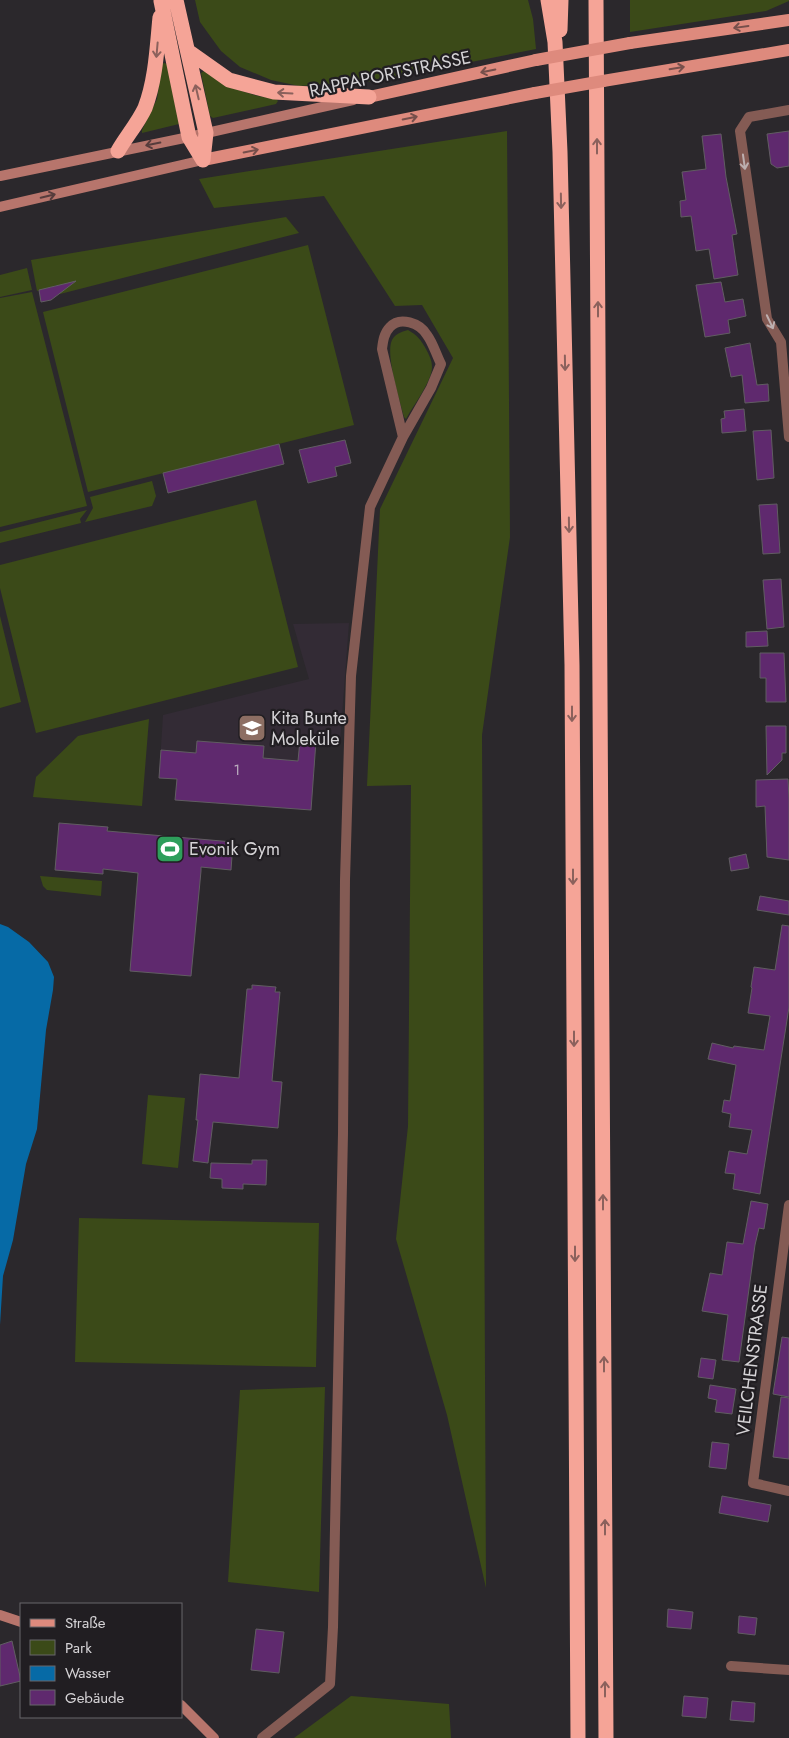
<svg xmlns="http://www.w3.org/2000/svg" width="789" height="1738" viewBox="0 0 789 1738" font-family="Jost,sans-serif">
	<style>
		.built { fill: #332b35 }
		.green { fill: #3b4a18 }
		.water { fill: #066aa6 }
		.building { fill: #5f296e; stroke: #615d62 }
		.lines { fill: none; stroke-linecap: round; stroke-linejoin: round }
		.street { stroke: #845b54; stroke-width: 10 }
		.secondary { stroke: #b7756c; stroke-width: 10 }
		.primary { stroke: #de8a7d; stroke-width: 12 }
		.highway { stroke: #f5a497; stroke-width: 15 }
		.primary-bridge { stroke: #de8a7d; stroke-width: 12 }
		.oneway { stroke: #764f4b }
		.oneway2 { stroke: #8b615c }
		.oneway3 { stroke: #563c3c }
		.oneway4 { stroke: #bdafaf }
		.labels { text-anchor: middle; stroke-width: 4.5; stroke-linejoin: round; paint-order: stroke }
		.number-label { font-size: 15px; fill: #b8a8bc }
		.street-label { font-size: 18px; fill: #d5d3d6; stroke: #211e22 }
		.poi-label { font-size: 18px; fill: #d5d3d6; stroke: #211e22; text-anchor: start }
	</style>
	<rect width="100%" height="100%" fill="#2b282c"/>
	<!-- built -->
	<path class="built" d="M349,623L340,743L316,741L311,810L175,800L176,779L159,778L163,715L309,679L293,624Z"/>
	<!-- green -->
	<path class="green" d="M195,0H528L533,19L536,49L376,81L299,86L271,80L240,67L221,51L200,22Z
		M630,0H789V1L766,11L630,32Z
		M164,63L167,64L179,124L142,133V130L157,99L162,64Z
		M204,71L232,88L258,96L276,99L278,101L276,104L213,118L210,116L201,73Z
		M507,131L510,537L482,735L486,1588L447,1415L396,1239L408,1126L411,785L367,786L380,509L453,358L422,305L395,306L324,196L214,208L199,179Z
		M286,217L299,233L60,294L57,285L37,291L31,260Z
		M308,245L354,425L88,492L43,312Z
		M27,268L32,290L0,297V275Z
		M32,292L87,506L0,527V298Z
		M408,330C417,335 421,340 426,349C429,355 432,360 432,367C432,381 413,406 406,419L404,417C400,401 385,354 392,340C395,334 401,332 408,330Z
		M152,481L156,496L152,506L85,522L93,508L90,497Z
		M256,500L298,667L36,733L0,588V565Z
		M87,510L80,519L81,523L0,543V532Z
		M0,616L21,702L0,708Z
		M149,719L142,806L33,797L36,777L78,736Z
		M40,876L102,881L101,896L47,890L43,886Z
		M148,1095L185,1098L178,1168L142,1164Z
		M79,1218L319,1223L316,1367L75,1362Z
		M325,1387L319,1592L228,1582L240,1390Z
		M351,1696L449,1704L451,1738H294Z"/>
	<!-- water -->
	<path class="water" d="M0,924L8,927L29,942L48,962L54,977L53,990L46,1030L37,1129L26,1164L13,1240L3,1276L0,1325Z"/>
	<!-- building -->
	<path class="building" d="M789,131V166L777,168L771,164L767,134Z
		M721,134L726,177L737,234L732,235L738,275L714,279L709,249L696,251L691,216L681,217L680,201L686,200L682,172L706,169L702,136Z
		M76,281L51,300L41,302L39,290Z
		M721,282L725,302L743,299L746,316L728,320L730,333L705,337L696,285Z
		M750,343L757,385L768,384L769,401L745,403L742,375L731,377L725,348Z
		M744,409L746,431L722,433L721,419L725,418L724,411Z
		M771,430L774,478L757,480L753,431Z
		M345,440L351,463L335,467L337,476L308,483L299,450Z
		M279,444L284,464L168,493L163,473Z
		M777,504L780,553L763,554L759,505Z
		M781,579L784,627L767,629L763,580Z
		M767,631L768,646L746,647V632Z
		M760,653H784L786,702H766V678H760Z
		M766,726H786V753H782V760L767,775Z
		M300,740L316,741L311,810L175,800L177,779L159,778L161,750L196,753L197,741L264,746L263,758L298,761Z
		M788,779L789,799V860L767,857L765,806L756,807V780Z
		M59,823L108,827L107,831L233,842L231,870L201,867V871L191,976L130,971L138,873L103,869V874L55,870Z
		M746,854L749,868L731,871L729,858Z
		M760,896L789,901V915L757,910Z
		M782,925L789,926V1007L760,1194L733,1189L735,1174L725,1173L729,1151L747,1154L752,1130L729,1127L731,1114L722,1112L724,1100L730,1101L736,1065L708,1059L712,1043L733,1048L734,1046L764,1050L770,1016L748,1013L752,988L751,987L754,967L775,970Z
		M252,985L276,987L275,992H280L272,1081L282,1082L278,1128L213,1122L208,1163L193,1161L198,1120H196L200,1074L239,1078L247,989H252Z
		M252,1160H267L266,1185L243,1184V1189L222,1188V1179L210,1178L211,1163L252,1164Z
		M751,1201L768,1204L764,1229L759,1228L755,1245L739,1362L722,1360L728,1315L702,1311L710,1273L722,1275L727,1242L743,1244Z
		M782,1337L789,1338V1397L773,1394Z
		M701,1358L716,1360L713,1379L698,1377Z
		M710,1385L736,1389L732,1414L715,1412L717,1400L708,1398Z
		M781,1397L789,1398V1459L773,1457Z
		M712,1442L729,1444L726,1469L709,1467Z
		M722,1496L771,1505L768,1522L719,1513Z
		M668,1609L693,1612L691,1629L667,1627Z
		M739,1616L757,1618L755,1635L738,1633Z
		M256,1629L284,1632L279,1673L251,1670Z
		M12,1641L21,1681L0,1686V1645Z
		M684,1696L708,1698L706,1718L682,1716Z
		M732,1701L755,1703L754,1722L730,1720Z"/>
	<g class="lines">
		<!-- street -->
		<path class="street" d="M789,110L749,117L740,131L767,319L781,342L789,437
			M789,1205L753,1483L789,1491
			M731,1666L789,1670
			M262,1738L330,1684L333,1627L343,1133L345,880L351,676L370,507L403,437L431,388L441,364C436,354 433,343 427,335C420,323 400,316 390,327C384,333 383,341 382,349L403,437"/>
		<!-- secondary -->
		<path class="secondary" d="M0,176L189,137L353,100
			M0,207L203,160
			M0,1615L21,1622
			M181,1705L214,1738"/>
		<!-- primary -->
		<path class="primary" d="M630,43L789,20
			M603,81L789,50
			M369,97L536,60
			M203,160L535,93"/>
		<!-- highway -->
		<path class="highway" d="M176,0L206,133L203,160
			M548,0L555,42L560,152L572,665L578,1738
			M596,0L606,1738
			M161,1L189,137L203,160
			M560,30L561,0
			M188,51L229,80L274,92L369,97
			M118,151C126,137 138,123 145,108C156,79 157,47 160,17"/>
		<!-- primary-bridge -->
		<path class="primary-bridge" d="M536,60L630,43
			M535,93L603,81"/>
	</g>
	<!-- one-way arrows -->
	<defs><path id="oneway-shaft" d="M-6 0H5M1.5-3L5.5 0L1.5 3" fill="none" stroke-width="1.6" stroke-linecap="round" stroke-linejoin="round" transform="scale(1.25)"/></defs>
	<g class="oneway">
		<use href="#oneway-shaft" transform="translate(741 27) rotate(172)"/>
		<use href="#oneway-shaft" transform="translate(677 68) rotate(-9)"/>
		<use href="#oneway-shaft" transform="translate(488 71) rotate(168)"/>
		<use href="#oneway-shaft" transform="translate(410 118) rotate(-12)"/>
		<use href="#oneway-shaft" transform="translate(251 151) rotate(-12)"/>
	</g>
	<g class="oneway2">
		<use href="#oneway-shaft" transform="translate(157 50) rotate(95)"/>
		<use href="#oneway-shaft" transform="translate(197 92) rotate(-103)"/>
		<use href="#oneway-shaft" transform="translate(285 93) rotate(-177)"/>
		<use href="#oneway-shaft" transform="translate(597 146) rotate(-90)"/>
		<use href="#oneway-shaft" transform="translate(561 201) rotate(89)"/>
		<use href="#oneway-shaft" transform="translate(598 309) rotate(-90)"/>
		<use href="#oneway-shaft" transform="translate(565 363) rotate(89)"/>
		<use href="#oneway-shaft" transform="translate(569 525) rotate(89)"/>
		<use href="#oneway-shaft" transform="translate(572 714) rotate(90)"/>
		<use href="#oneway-shaft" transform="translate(573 877) rotate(90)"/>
		<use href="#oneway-shaft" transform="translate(574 1039) rotate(90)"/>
		<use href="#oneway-shaft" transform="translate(603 1202) rotate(-90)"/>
		<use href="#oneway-shaft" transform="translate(575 1254) rotate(90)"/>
		<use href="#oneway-shaft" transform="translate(604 1364) rotate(-90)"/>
		<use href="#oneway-shaft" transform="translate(605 1527) rotate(-90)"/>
		<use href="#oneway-shaft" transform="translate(605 1689) rotate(-90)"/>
	</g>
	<g class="oneway3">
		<use href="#oneway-shaft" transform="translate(153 144) rotate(169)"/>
		<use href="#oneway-shaft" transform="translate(48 196) rotate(-13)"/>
	</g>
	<g class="oneway4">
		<use href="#oneway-shaft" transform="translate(744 162) rotate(82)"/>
		<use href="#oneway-shaft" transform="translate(770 322) rotate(65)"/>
	</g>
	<!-- icons -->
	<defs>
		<symbol id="school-square" viewBox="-11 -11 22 22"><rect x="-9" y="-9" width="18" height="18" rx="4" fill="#8d6e63" stroke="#211e22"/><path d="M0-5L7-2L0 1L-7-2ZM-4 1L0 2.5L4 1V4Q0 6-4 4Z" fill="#fff"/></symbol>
		<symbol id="stadium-square" viewBox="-11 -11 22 22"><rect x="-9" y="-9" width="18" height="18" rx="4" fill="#2e9e5b" stroke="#211e22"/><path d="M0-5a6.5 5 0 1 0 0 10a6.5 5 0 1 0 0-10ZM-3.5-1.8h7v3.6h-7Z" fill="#fff"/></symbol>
	</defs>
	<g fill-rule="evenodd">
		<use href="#school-square" x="236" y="712" width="32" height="32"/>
		<use href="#stadium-square" x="154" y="833" width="32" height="32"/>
	</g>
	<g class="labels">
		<!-- number labels -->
		<g class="number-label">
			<text x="237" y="775">1</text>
		</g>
		<!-- street labels -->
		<g class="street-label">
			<text transform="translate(390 74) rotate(-12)" y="6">RAPPAPORTSTRASSE</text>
			<text transform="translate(752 1360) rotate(-83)" y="6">VEILCHENSTRASSE</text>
		</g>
		<!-- poi labels -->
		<g class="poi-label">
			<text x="271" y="724">Kita Bunte<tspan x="271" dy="21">Moleküle</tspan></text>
			<text x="189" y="855">Evonik Gym</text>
		</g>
	</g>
	<!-- legend -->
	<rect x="20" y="1603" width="162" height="115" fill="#211e22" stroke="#69666a"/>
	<rect x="30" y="1619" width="25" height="8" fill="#de8a7d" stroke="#69666a"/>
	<text x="65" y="1628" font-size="15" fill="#d5d3d6">Straße</text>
	<rect x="30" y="1640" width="25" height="15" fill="#3b4a18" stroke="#69666a"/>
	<text x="65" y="1653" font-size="15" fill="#d5d3d6">Park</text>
	<rect x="30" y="1666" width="25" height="15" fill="#066aa6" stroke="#69666a"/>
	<text x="65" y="1678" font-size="15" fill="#d5d3d6">Wasser</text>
	<rect x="30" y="1690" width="25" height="15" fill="#5f296e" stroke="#69666a"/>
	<text x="65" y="1703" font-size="15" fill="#d5d3d6">Gebäude</text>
</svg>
